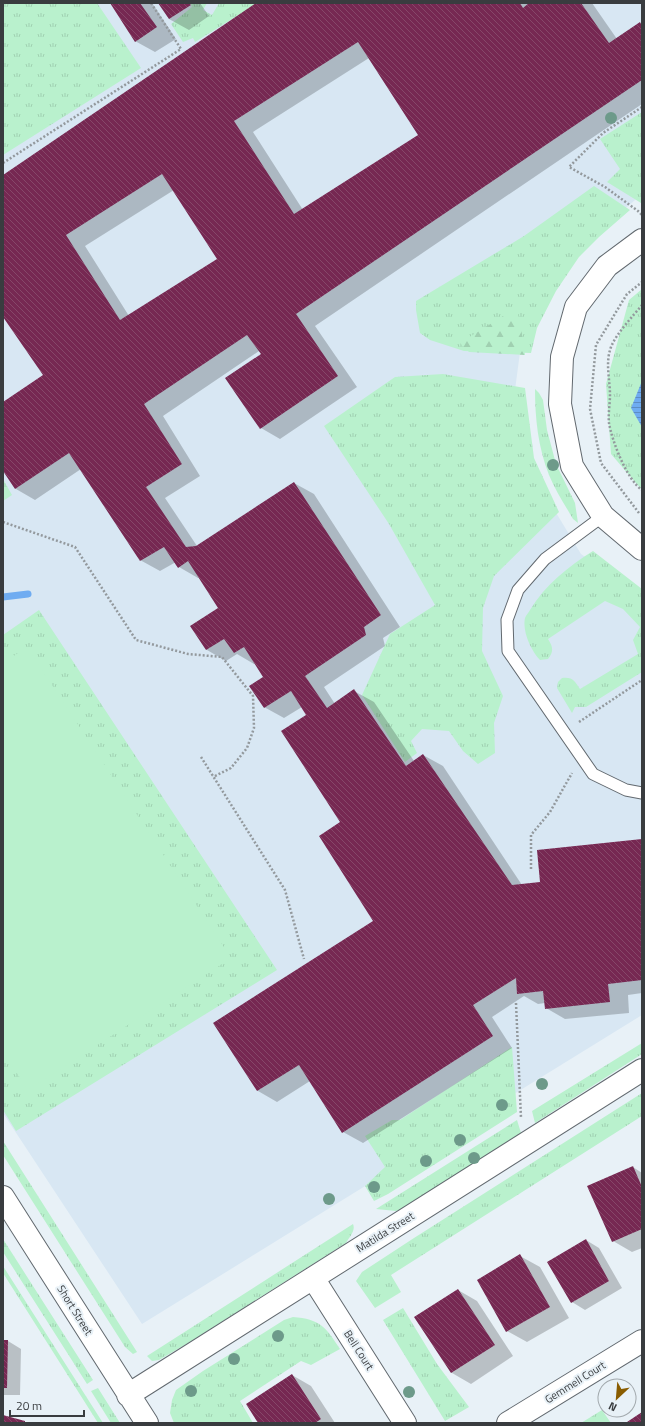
<svg xmlns="http://www.w3.org/2000/svg" width="645" height="1426" viewBox="0 0 645 1426" font-family="'Titillium Web',sans-serif">
	<style>
		.built { fill: #d8e7f3 }
		.grass { fill: url(#grass-tufts) }
		.forest { fill: url(#forest-firs) }
		.pitch { fill: #b9f1cd }
		.water { fill: url(#water-rules) }
		.shadow { fill: #0003; fill-rule: evenodd }
		.lines { fill: none; stroke-linecap: round; stroke-linejoin: round }
		.stream { stroke: #6facf1; stroke-width: 7 }
		.building { fill: url(#building-back-hatch); fill-rule: evenodd }
		.lane-casing { stroke: #62696f; stroke-width: 13 }
		.street-casing { stroke: #62696f; stroke-width: 24 }
		.path { stroke: #93999d; stroke-width: 2.5; stroke-dasharray: 2 2; stroke-linecap: butt }
		.lane { stroke: #fff; stroke-width: 11 }
		.street { stroke: #fff; stroke-width: 22 }
		.tree { fill: #6d9a8a }
		.labels { text-anchor: middle; stroke-width: 4; stroke-linejoin: round; paint-order: stroke }
		.street-label { font-size: 11px; fill: #393c3f; stroke: #e8f1f7 }
	</style>
	<defs>
		<pattern id="grass-tufts" width="24" height="20" patternUnits="userSpaceOnUse"><rect width="24" height="20" fill="#b9f1cd"/><path d="M3 7l-1-3M5 7V3M7 7l1-3M15 17l-1-3M17 17v-4M19 17l1-3" fill="none" stroke="#a0d0b1"/></pattern>
		<pattern id="forest-firs" width="22" height="20" patternUnits="userSpaceOnUse"><rect width="22" height="20" fill="#b9f1cd"/><path d="M5 1l3.5 6h-7zM16 11l3.5 6h-7z" fill="#a0d0b1"/></pattern>
		<pattern id="water-rules" width="6" height="5" patternUnits="userSpaceOnUse"><rect width="6" height="5" fill="#6facf1"/><path d="M0 2.5h6" fill="none" stroke="#5c8dc5"/></pattern>
		<pattern id="building-back-hatch" width="6" height="6" patternUnits="userSpaceOnUse"><rect width="6" height="6" fill="#762852"/><path d="M-1 5l2 2M0 0l6 6M5-1l2 2" fill="none" stroke="#864769"/></pattern>
	</defs>
	<rect width="100%" height="100%" fill="#e8f1f7"/>
	<!-- built -->
	<path class="built" d="M3,3H642V194L528,292L509,435L581,554L642,597V1015L142,1324L3,1113Z"/>
	<!-- grass -->
	<path class="grass" d="M3,3H97L141,68L3,155Z
		M190,3H207L203,10L212,15L219,3H258L195,42L193,38L183,42L171,24L192,7Z
		M642,112V202L641,203L607,182L620,169L600,139Z
		M594,186L630,210L599,237L579,257L556,291L537,328L531,353L464,351L430,340L420,333L416,310V301L524,236Z
		M642,289V490L611,454L606,384L629,300Z
		M443,374L525,388L534,458L559,512L494,576L483,608L482,651L503,696L494,723L495,753L478,764L463,751L449,731L422,729L411,741L417,753L405,762L362,695L390,634L435,605L389,524L324,426L395,377Z
		M535,389L539,393L543,400L547,430L556,464L575,503L578,523L573,519C565,505 555,490 549,475C538,447 535,418 535,389Z
		M3,479L12,495L3,501Z
		M593,551L642,589V672L586,707H575L572,713L557,688L558,682L562,678C574,677 574,681 580,689L638,654L633,640L640,627L623,609L605,601L548,639C553,647 554,651 548,659L540,660C531,651 522,631 525,618C526,615 529,612 530,610C545,585 569,566 593,551Z
		M39,610L277,970L16,1131L3,1110V635Z
		M642,1043V1054L535,1123L532,1111Z
		M512,1047L517,1112L388,1194L374,1201L365,1186L385,1167L365,1136L392,1120H400Z
		M642,1093V1116L391,1275L401,1292L375,1308L356,1281L362,1272L414,1238Z
		M517,1120L521,1133L403,1209L396,1211L376,1209Z
		M3,1141L137,1352L133,1354L125,1347L3,1155Z
		M353,1224C356,1231 349,1237 346,1243L193,1340L159,1360L152,1361L147,1356Z
		M3,1239L93,1380L87,1384L3,1252Z
		M3,1266L103,1423H98L3,1273Z
		M403,1308L437,1364L469,1407L445,1421L383,1320Z
		M293,1317C320,1319 326,1327 340,1349L311,1365L301,1361L240,1401L253,1423H174L170,1413L172,1400L176,1390L203,1371L284,1320Z
		M98,1388L120,1423H111L91,1391Z
		M602,1410L611,1423H581Z"/>
	<!-- forest -->
	<path class="forest" d="M516,308L520,321L525,355L469,352L460,343Z"/>
	<!-- pitch -->
	<path class="pitch" d="M27,647L231,958L28,1090L3,1052V663Z"/>
	<!-- water -->
	<path class="water" d="M642,381V427L631,408Z"/>
	<!-- shadow -->
	<path class="shadow" d="M111,3H152L176,39L155,52L135,41Z
		M159,3H200L209,16L189,30L169,19Z
		M258,3H592L617,39L640,23L642,25V104L315,326L357,387L280,439L261,428L262,354L259,351L163,416L200,476L165,498L197,546L294,483L314,494L400,627L383,638L385,646L324,687L335,704L354,691L374,702L414,761L423,755L443,766L522,885L541,883L642,840V993L628,995L629,1013L565,1019L546,1008L545,1003L538,1004L524,996L492,1017L512,1048L363,1143L343,1132L310,1081L277,1102L258,1091L214,1023L375,921L341,823L308,715L302,707L284,718L264,707L265,677L255,663L254,664L237,654L226,661L207,650L192,626L219,608L200,577L198,578L179,567L176,562L160,571L140,560L81,469L35,500L16,489L3,470V403L44,375L3,315V176ZM369,58L419,136L303,210L253,132ZM174,190L218,259L129,316L85,246Z
		M633,1167L642,1173V1248L632,1252L613,1241Z
		M586,1240L599,1248L622,1288L585,1310L572,1302Z
		M520,1256L540,1267L569,1318L527,1342L507,1331Z
		M458,1290L477,1301L513,1356L471,1384L452,1373L416,1317Z
		M3,1341H8L21,1349L20,1395H3Z
		M292,1375L311,1386L335,1423H260Z"/>
	<g class="lines">
		<!-- stream -->
		<path class="stream" d="M3,597L28,594"/>
	</g>
	<!-- building -->
	<path class="building" d="M110,3H140L157,27L135,42Z
		M158,3H189L191,5L169,19Z
		M256,3H520L523,8L529,3H581L609,43L640,22L642,26V80L296,314L338,376L260,429L225,378L261,354L247,335L144,404L182,464L146,487L186,547L196,546L294,482L381,615L364,627L366,635L305,676L327,708L354,689L406,766L423,754L512,885L540,882L537,850L642,839V980L608,984L610,1002L545,1009L543,991L517,994L516,978L473,1005L493,1036L342,1133L299,1065L257,1091L213,1023L373,921L319,836L340,822L281,731L306,715L291,691L264,708L249,686L263,677L244,647L234,653L224,639L206,650L190,626L218,608L188,561L178,568L164,547L140,561L69,453L15,489L3,471V402L43,375L3,317V175ZM358,42L418,135L294,214L234,121ZM162,174L217,259L120,320L66,235Z
		M633,1166L642,1187V1229L612,1242L587,1186Z
		M586,1239L609,1281L571,1303L547,1262Z
		M520,1254L550,1307L506,1332L477,1280Z
		M458,1289L495,1345L451,1373L414,1317Z
		M3,1340H8L7,1388H3Z
		M292,1374L321,1419L315,1423H258L246,1404Z
		M642,1412V1423H627V1422Z
		M3,1415L25,1421V1423H3Z"/>
	<g class="lines">
		<defs>
			<path id="lane" d="M603,516L545,559L518,590L507,620L508,651L593,774L626,790L642,793"/>
			<path id="street" d="M642,240L607,266L576,307L562,357L560,404L572,466L603,516L642,549
				M3,1197L147,1423
				M313,1278L405,1423
				M128,1395L642,1070
				M508,1423L642,1341"/>
		</defs>
		<!-- lane casing -->
		<use href="#lane" class="lane-casing"/>
		<!-- street casing -->
		<use href="#street" class="street-casing"/>
		<!-- path -->
		<path class="path" d="M642,107L603,133L569,167L605,187L638,211L642,215
			M3,163L181,49L151,3
			M642,305C633,316 616,334 611,347C605,363 610,379 610,395C610,404 608,414 609,423C612,441 627,480 642,490
			M639,513L601,463L590,409L596,345L627,294L642,282
			M3,522L75,547L136,640L188,654L222,657L253,696L254,728L247,748L231,768L213,777
			M579,722L642,680
			M201,757L285,890L304,959
			M531,869V835L550,812L572,773
			M516,1003L521,1118"/>
		<!-- lane -->
		<use href="#lane" class="lane"/>
		<!-- street -->
		<use href="#street" class="street"/>
	</g>
	<!-- trees -->
	<g class="tree">
		<circle cx="611" cy="118" r="6"/>
		<circle cx="553" cy="465" r="6"/>
		<circle cx="542" cy="1084" r="6"/>
		<circle cx="502" cy="1105" r="6"/>
		<circle cx="460" cy="1140" r="6"/>
		<circle cx="474" cy="1158" r="6"/>
		<circle cx="426" cy="1161" r="6"/>
		<circle cx="374" cy="1187" r="6"/>
		<circle cx="329" cy="1199" r="6"/>
		<circle cx="278" cy="1336" r="6"/>
		<circle cx="234" cy="1359" r="6"/>
		<circle cx="191" cy="1391" r="6"/>
		<circle cx="409" cy="1392" r="6"/>
	</g>
	<g class="labels">
		<!-- street labels -->
		<g class="street-label">
			<text transform="translate(385 1232) rotate(-32)" y="4">Matilda Street</text>
			<text transform="translate(75 1310) rotate(58)" y="4">Short Street</text>
			<text transform="translate(359 1350) rotate(57)" y="4">Bell Court</text>
			<text transform="translate(575 1382) rotate(-32)" y="4">Gemmell Court</text>
		</g>
	</g>
	<!-- border -->
	<rect width="645" height="1426" fill="none" stroke="#393c3f" stroke-width="8"/>
	<!-- north arrow -->
	<g transform="translate(617 1398) rotate(206)"><circle r="19" fill="#e8f1f7" stroke="#a2a9ad"/>
	<path d="M0-3L7 15L0 10L-7 15Z" fill="#895c00"/>
	<text y="-6" font-size="11" font-weight="bold" text-anchor="middle" fill="#393c3f">N</text>
	</g>
	<!-- scale -->
	<path d="M10 1410v6h74v-6" fill="none" stroke="#393c3f" stroke-width="2"/>
	<text x="16" y="1410" font-size="12" fill="#393c3f" stroke="#e8f1f7" stroke-width="3" paint-order="stroke">20 m</text>
</svg>
